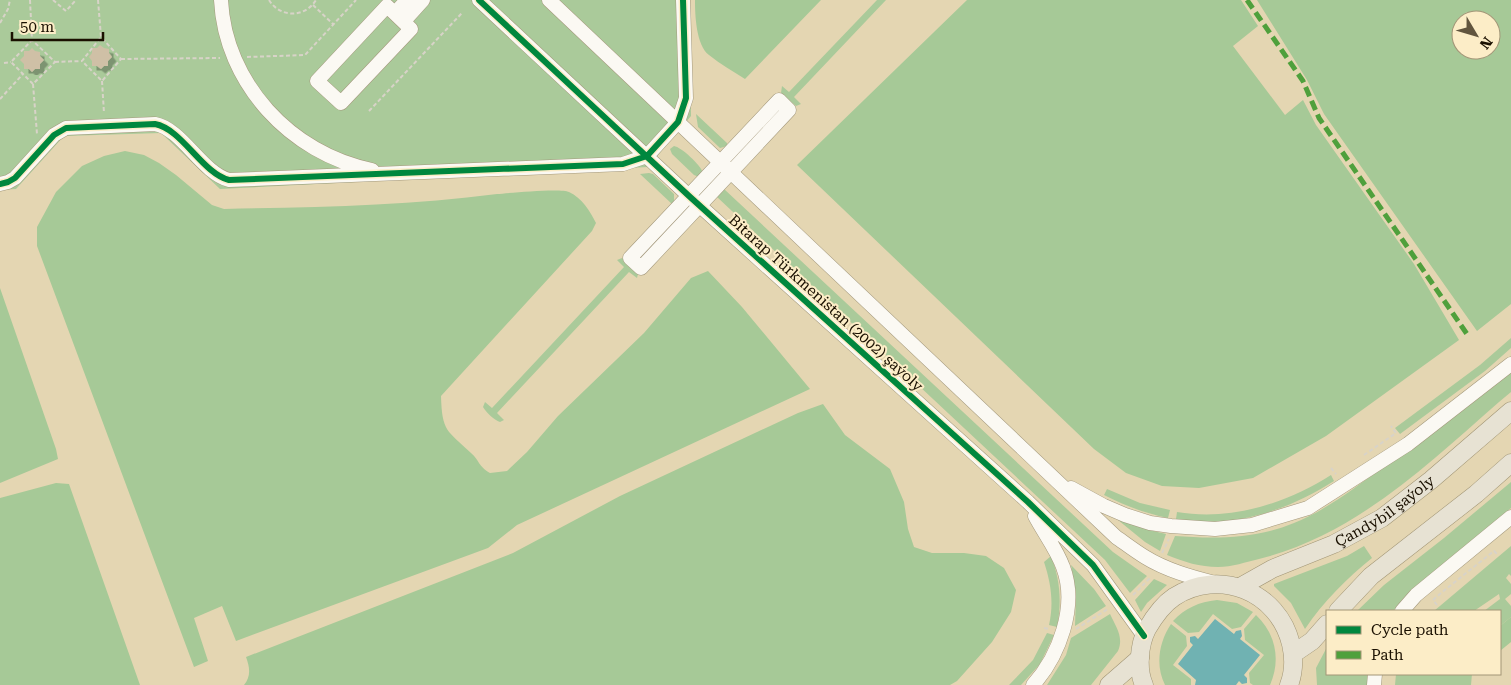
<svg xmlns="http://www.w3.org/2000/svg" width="1511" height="685" viewBox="0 0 1511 685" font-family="'Roboto Serif',serif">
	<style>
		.green { fill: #aaca9a }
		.forest { fill: #a6c997; fill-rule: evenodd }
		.water { fill: #70b2b2 }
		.building { fill: #cfc0a6; filter: url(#shadow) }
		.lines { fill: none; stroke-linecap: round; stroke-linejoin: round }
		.minor-casing { stroke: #a4997d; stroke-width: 15 }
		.major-casing { stroke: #a19575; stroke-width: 19 }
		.path { stroke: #d8d3c8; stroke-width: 2; stroke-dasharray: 4 2.5; stroke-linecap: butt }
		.minor { stroke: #fbf9f3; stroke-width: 14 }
		.major { stroke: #e7e2d3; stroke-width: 18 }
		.quiet { stroke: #4fa03c; stroke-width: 5; stroke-dasharray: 10 5; stroke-linecap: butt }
		.cycleway-casing { stroke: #fcedc7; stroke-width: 9 }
		.cycleway { stroke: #00873e; stroke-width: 6 }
		.labels { text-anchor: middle; stroke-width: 4; stroke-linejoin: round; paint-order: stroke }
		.street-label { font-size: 15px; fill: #1a1000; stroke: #fcedc7 }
	</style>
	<defs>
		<filter id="shadow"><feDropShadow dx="4.5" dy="4.5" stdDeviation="0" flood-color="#0004"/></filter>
	</defs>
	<rect width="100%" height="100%" fill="#e4d6b2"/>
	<!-- green -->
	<path class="green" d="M0,0H689L691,116L648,167L220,189L161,133L64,136L16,189L0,190Z
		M877,0H886L794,97L801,104L796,106L781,93L782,86L789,92Z
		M696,114L727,143V146L720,148L698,127Z
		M674,146C681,147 701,165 703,173L699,177L694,175L672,154L670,149Z
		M649,173L653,174L674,194V202L672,204L640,174Z
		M724,189L1113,552L1147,576L1130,593L1105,560L717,197Z
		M622,258L638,274L637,278L629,272L497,413L504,420L500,422C494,420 486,412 483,407L485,402L492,408L624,267L617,260Z
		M1511,338V348L1485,371L1400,434L1395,428L1480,365Z
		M1511,371V392L1499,402C1427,465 1355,535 1259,559C1246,562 1232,567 1218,567C1200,567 1184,562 1167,555L1175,536C1215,539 1256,539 1294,523C1327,510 1355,487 1384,467C1427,436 1469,404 1511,371Z
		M1331,475L1334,481C1287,511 1232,529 1176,519L1177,512C1231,521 1285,504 1331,475Z
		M1511,482V508L1413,591L1393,611H1357L1384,585L1444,538Z
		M1107,489L1140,503L1170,510L1168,518C1145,513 1125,506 1104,495Z
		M1118,520L1149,530L1166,534L1160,551L1145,542Z
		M1364,546L1372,558C1347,578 1323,602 1305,629L1291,603L1274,586V584L1347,556Z
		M1511,546V576L1509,574L1506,578L1511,584V594L1505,599L1511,606V617L1500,626V611H1484L1500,599L1499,594L1474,611H1434Z
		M1051,556C1060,579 1062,602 1057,627L1049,625C1054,603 1051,583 1044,562Z
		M1071,565L1094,589L1106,606L1075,626L1076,594Z
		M1154,579L1167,585L1147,603L1141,612L1135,600Z
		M1217,600L1237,603L1253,612L1241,627L1232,629L1213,614L1199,632L1188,633L1173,621C1185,608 1199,602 1217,600Z
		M1110,614C1116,627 1124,637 1118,651L1091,685H1047L1066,655L1071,638Z
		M1256,615C1276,634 1281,660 1270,685H1253L1250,683L1249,673L1264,655L1245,640L1244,629Z
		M1171,624L1186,636L1187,646L1173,665L1191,679V685H1165C1155,665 1159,642 1171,624Z
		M1047,633L1054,635L1040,664L1021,685H1009L1033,660Z
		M1327,647V674H1368L1367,685H1317L1316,668Z
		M1396,674H1472L1471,685H1395Z"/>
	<!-- forest -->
	<path class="forest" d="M695,0H821L745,79C733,71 720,64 709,55C696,45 695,15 695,0Z
		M967,0H1241L1258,26L1233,46L1285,115L1303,100L1316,125L1414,264L1459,340L1326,436L1253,478L1199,488L1162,486L1126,473L1094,449L797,165Z
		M1257,0H1511V304L1477,331L1324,114L1307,80ZM1461,20H1491V50H1461Z
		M125,151L144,155L159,163L176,175L212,205L224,209C316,207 407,206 497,194C509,193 561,188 569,192C582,198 590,211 596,223L592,231L441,396C442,432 447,430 471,453C480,461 478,466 490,473L507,471L527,452L558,416L644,333L691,278L708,271L742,307L810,389L517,525L488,548L236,641L222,606L194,618L208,661L194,667L37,246V227L56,192L82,166L104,156Z
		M0,288L56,449L58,459L0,483Z
		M823,404L845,435L890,469L904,502L908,529L914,547L932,553H964L986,556L1004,568L1016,590L1011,612L992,642L957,681L950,685H244C251,676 250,668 246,657L513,553L620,496L798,413Z
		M56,483L69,484L140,685H0V498Z
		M1511,617V642L1500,651V626Z"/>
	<!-- water -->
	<path class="water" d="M1215,619L1234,634L1236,631L1241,630L1242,636L1240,639L1260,655L1244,675L1247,678V683L1242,684L1239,681L1236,685H1195L1196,680L1178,664L1193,645L1190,642V637L1195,636L1198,639Z"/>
	<!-- building -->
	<path class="building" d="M100,45L104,48L109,49V53L112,57L108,61V66H104L101,69L97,66H92V61L89,57L92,53V48H97Z
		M32,48L35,51L40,52V56L44,60L40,64V69H35L32,72L29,69H24V64L20,60L24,56V51H29Z"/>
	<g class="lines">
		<defs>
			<path id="minor" d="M221,0C225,83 291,154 372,170
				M479,0L689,196L1028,502L1093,565L1144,636
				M549,0L1116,537C1126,544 1135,551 1145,557C1166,570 1191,577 1215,583
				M387,6L411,29L341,103L317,81Z
				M395,13L407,0
				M404,21L423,0
				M779,100L789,110L641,268L630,258Z
				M0,184L8,182L15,178L54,135L66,128L155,124C182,129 202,173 229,180L623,164L647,156L678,122L686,98L683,0
				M1071,488L1104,506L1125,515L1150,523L1171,526L1215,529L1252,525L1308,508L1408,444L1511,364
				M1402,611L1416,595L1511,517
				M1033,685C1059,656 1078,606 1063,567C1057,550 1044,533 1035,516
				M1374,685L1375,674"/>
			<g id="major">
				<path id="s1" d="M1240,587L1272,569L1334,544L1382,518L1431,480L1511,411"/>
				<path d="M1338,611L1371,576L1476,494L1511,463"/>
				<path d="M1293,654L1312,641L1327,624"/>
				<path d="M1109,685L1140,658"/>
				<path d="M1144,685C1137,669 1139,645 1147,629C1154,617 1162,605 1174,597C1219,568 1278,591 1291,644C1294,657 1294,672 1289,685"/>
			</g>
		</defs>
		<!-- minor casing -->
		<use href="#minor" class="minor-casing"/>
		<!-- major casing -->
		<use href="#major" class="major-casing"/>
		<!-- path -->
		<path class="path" d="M30,0L32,40L11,62L33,84L55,62L32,40
			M53,0L66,11L76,0
			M98,0L101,37L121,59L102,81L82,61L101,37
			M269,0C280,18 305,18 316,0
			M313,5L333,24
			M0,23L8,9L10,0
			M247,57L305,55L356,0
			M121,59L220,58
			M55,62L82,61
			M4,63L11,62
			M102,81L104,113
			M33,84L37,134
			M0,99L23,74
			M369,111L462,13
			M1364,455L1396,433L1391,426
			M1331,468L1336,474
			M1162,553L1169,539
			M1133,595L1151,577
			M1437,605L1433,600L1441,593L1494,551L1498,555
			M1044,628L1050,629
			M1076,629L1108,609"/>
		<!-- minor -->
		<use href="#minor" class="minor"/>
		<!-- major -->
		<use href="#major" class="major"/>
		<!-- quiet -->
		<path class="quiet" d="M1247,0L1303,81L1319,118L1469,337"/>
		<defs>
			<path id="cycleway" d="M479,0L689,196L1028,502L1093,565L1144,636
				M0,184L8,182L15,178L54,135L66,128L155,124C182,129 202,173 229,180L623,164L647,156L678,122L686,98L683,0"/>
		</defs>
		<!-- cycleway casing -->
		<use href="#cycleway" class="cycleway-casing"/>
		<!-- cycleway -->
		<use href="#cycleway" class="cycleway"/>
	</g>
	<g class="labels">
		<!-- street labels -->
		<g class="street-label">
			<text transform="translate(826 303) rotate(42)" y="5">Bitarap Türkmenistan (2002) şaýoly</text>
			<text dy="5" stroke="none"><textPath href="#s1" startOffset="164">Çandybil şaýoly</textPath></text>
		</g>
	</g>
	<!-- legend -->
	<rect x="1326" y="610" width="175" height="65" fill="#fcedc7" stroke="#a29577"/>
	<rect x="1336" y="626" width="25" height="8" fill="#00873e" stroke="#a29577"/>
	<text x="1371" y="635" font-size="15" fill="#1a1000">Cycle path</text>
	<rect x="1336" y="651" width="25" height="8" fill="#4fa03c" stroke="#a29577"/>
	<text x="1371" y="660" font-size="15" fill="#1a1000">Path</text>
	<!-- north arrow -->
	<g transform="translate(1476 35) rotate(128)"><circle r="24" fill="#fcedc7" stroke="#a29577"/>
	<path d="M0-4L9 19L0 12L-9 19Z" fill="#61553e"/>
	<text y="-8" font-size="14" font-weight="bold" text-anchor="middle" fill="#1a1000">N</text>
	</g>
	<!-- scale -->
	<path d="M12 32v8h91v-8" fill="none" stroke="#1a1000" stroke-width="2.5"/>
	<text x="20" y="32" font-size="15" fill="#1a1000" stroke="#fcedc7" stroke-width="4" paint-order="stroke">50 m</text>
</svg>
